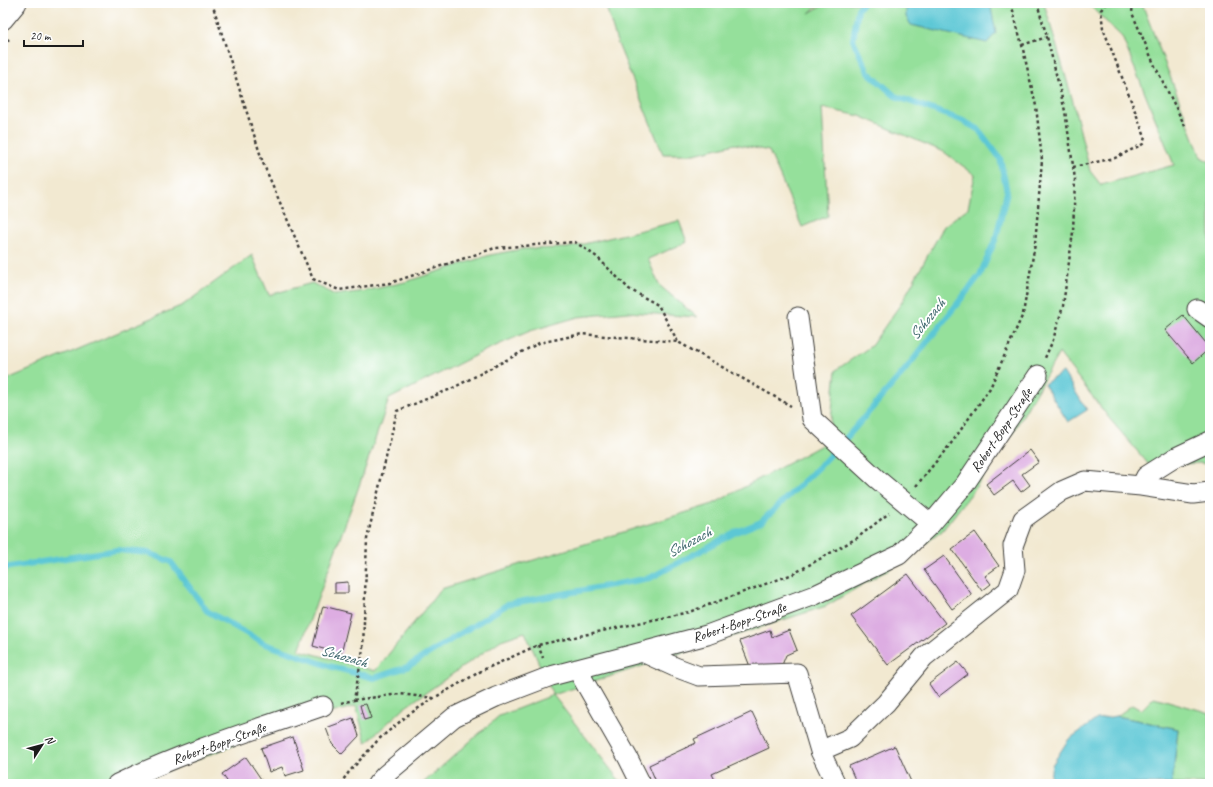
<svg xmlns="http://www.w3.org/2000/svg" width="1213" height="787" viewBox="0 0 1213 787" font-family="Caveat,sans-serif">
	<style>
		.green { fill: #95e09b; stroke: #587e5c }
		.water { fill: #5cc7d5; stroke: #3c7278 }
		.lines { fill: none; stroke-linecap: round; stroke-linejoin: round }
		.stream { stroke: #5cc7d5; stroke-width: 6 }
		.building { fill: #ddade2 }
		.minor-casing { stroke: #3c3b37; stroke-width: 21 }
		.path { stroke: #3c3b37; stroke-width: 2.5; stroke-dasharray: 3 3; stroke-linecap: butt }
		.minor { stroke: #fff; stroke-width: 19 }
		.labels { text-anchor: middle; stroke-width: 4; stroke-linejoin: round; paint-order: stroke }
		.street-label { font-size: 14px; fill: #1c1c1c; stroke: #fff }
		.water-label { font-size: 15px; font-style: italic; fill: #366066; stroke: #fff }
	</style>
	<rect width="100%" height="100%" fill="#fff"/>
	<filter id="ink" filterUnits="userSpaceOnUse"><feTurbulence type="fractalNoise" baseFrequency=".025" numOctaves="2"/><feDisplacementMap in="SourceGraphic" scale="8" xChannelSelector="R" yChannelSelector="G"/><feConvolveMatrix kernelMatrix="1 2 1 2 8 2 1 2 1" color-interpolation-filters="sRGB"/></filter>
	<filter id="wash" filterUnits="userSpaceOnUse"><feTurbulence type="fractalNoise" baseFrequency=".012" numOctaves="4" result="noise"/><feDisplacementMap in="SourceGraphic" scale="16" xChannelSelector="R" yChannelSelector="G"/><feGaussianBlur stdDeviation="0.9" result="paint"/><feColorMatrix in="noise" values="0 0 0 0 0 0 0 0 0 0 0 0 0 0 0 0 0 1.4 0 .05"/><feComposite in="paint" operator="in"/></filter>
	<g filter="url(#wash)">
		<rect width="100%" height="100%" fill="#f2e9d1"/>
		<!-- green -->
		<path class="green" d="M605,3H820L809,13L827,3H1044L1072,98L1090,171L1101,185L1174,165L1122,37L1087,3H1144L1143,6L1201,157L1210,162V465L1200,463L1150,466L1109,418L1059,353L1012,434L971,494L942,531L901,562L826,606L553,695L622,784H422L499,716L553,695L525,632L501,640L404,708L366,743L356,706L284,726L133,784H3V381L183,305L252,255L269,295L312,283L335,295L365,291L405,282L490,255L522,249L567,248L679,221L687,242L648,259L659,285L697,317L628,312L578,317L530,331L482,352L389,399L358,489L299,650L375,671L441,589L713,504L829,441L836,370L871,346L902,302L944,226L968,208L975,175L944,152L860,116L822,108L828,216L802,227L769,151L735,144L694,154H663L616,39Z
			M1154,697L1210,713V784H1172L1178,729L1117,716L1132,705L1141,710Z"/>
		<!-- water -->
		<path class="water" d="M906,3H990L996,33L987,43L911,25L906,17Z
			M1063,372L1087,410L1068,422L1044,384Z
			M1117,716L1178,729L1172,784H1049L1052,765L1068,740L1097,719Z"/>
		<g class="lines">
			<!-- stream -->
			<path class="stream" d="M3,568L117,550L149,553L171,562L207,611L265,644L329,666L374,678L407,667L508,604L650,578L734,533L761,522L819,467L848,436L905,370L980,275L996,238L1007,192L1000,158L978,129L961,120L895,96L868,72L853,40L858,9L863,3"/>
		</g>
		<g id="blocks">
			<!-- building -->
			<path class="building" d="M1183,315L1210,348L1193,363L1165,330Z
				M1030,450L1039,462L1022,474L1030,485L1021,492L1013,481L994,495L986,484Z
				M975,532L999,566L985,576L991,584L982,591L952,549Z
				M944,556L972,595L952,609L924,570Z
				M908,574L945,623L888,665L851,616Z
				M348,582V593H335V583Z
				M323,606L351,613L341,654L313,646Z
				M770,630L772,637L789,630L797,650L786,655L782,665L751,669L740,641Z
				M958,662L968,674L938,697L929,684Z
				M366,704L371,718L364,720L360,705Z
				M752,712L769,748L712,774L717,784H657L649,765L696,743L694,739Z
				M353,718L359,736L342,754L332,744L326,728Z
				M293,737L304,770L285,776L282,767L269,772L261,748Z
				M895,746L912,784H857L849,766Z
				M246,757L261,779L255,784H229L222,774Z"/>
		</g>
	</g>
	<g filter="url(#ink)">
		<use href="#blocks" fill-opacity="0" stroke="#3c3b37" stroke-width="1"/>
		<g class="lines">
			<defs>
				<path id="minor" d="M3,20L17,3
					M1197,309L1210,318
					M798,317L812,419L877,479L931,524
					M1141,486L1146,476L1176,457L1210,441
					M642,652L675,667L699,676L797,673L820,751L836,784
					M577,669L628,758L641,784
					M820,751L850,738L886,703L924,657L1008,590L1015,570L1013,546L1023,519L1062,491L1085,481L1141,486L1193,494L1210,492
					M117,784C183,752 254,730 323,706
					M377,784L385,775L454,717L496,697L551,676L707,635L815,595L899,555L931,524L965,484L1038,375"/>
			</defs>
			<!-- minor casing -->
			<use href="#minor" class="minor-casing"/>
			<!-- path -->
			<path class="path" d="M212,3L263,163L313,279L339,290L390,283L495,248L575,242L597,257L629,289L658,305L678,342
				M1037,3L1047,37L1065,111L1075,179L1073,232L1063,306L1053,340L1045,358
				M1133,3L1132,13L1154,64L1186,128
				M3,45L9,39
				M1022,45L1047,37
				M3,123L5,126
				M1073,167L1115,158L1143,144L1145,137L1103,28L1101,10L1106,3
				M916,486L953,441L990,388L1023,314L1035,244L1042,160L1036,106L1022,45L1011,3
				M538,645L543,658
				M354,700L400,694L433,698
				M341,703L354,700L363,649L367,539L397,411L451,389L539,343L582,334L678,342L791,406
				M340,784L349,772L379,739L408,715L434,698L483,670L538,645L689,612L793,574L857,538L889,513"/>
			<!-- minor -->
			<use href="#minor" class="minor"/>
		</g>
	</g>
	<g class="labels">
		<!-- street labels -->
		<g class="street-label">
			<text transform="translate(1001 430) rotate(-56)" y="5">Robert-Bopp-Straße</text>
			<text transform="translate(739 622) rotate(-19)" y="5">Robert-Bopp-Straße</text>
			<text transform="translate(219 743) rotate(-20)" y="5">Robert-Bopp-Straße</text>
		</g>
		<!-- water labels -->
		<g class="water-label">
			<text transform="translate(927 319) rotate(-51)" y="5">Schozach</text>
			<text transform="translate(689 542) rotate(-28)" y="5">Schozach</text>
			<text transform="translate(344 656) rotate(16)" y="5">Schozach</text>
		</g>
	</g>
	<!-- margin -->
	<rect width="1213" height="787" fill="none" stroke="#fff" stroke-width="16"/>
	<!-- north arrow -->
	<g transform="translate(42 745) rotate(54)" stroke="#ffffff" stroke-width="3" paint-order="stroke">
	<path d="M0-3L7 15L0 10L-7 15Z" fill="#1c1c1c"/>
	<text y="-6" font-size="11" font-weight="bold" text-anchor="middle" fill="#1c1c1c">N</text>
	</g>
	<!-- scale -->
	<path d="M24 40v6h59v-6" fill="none" stroke="#1c1c1c" stroke-width="2"/>
	<text x="30" y="40" font-size="12" fill="#1c1c1c" stroke="#ffffff" stroke-width="3" paint-order="stroke">20 m</text>
</svg>
